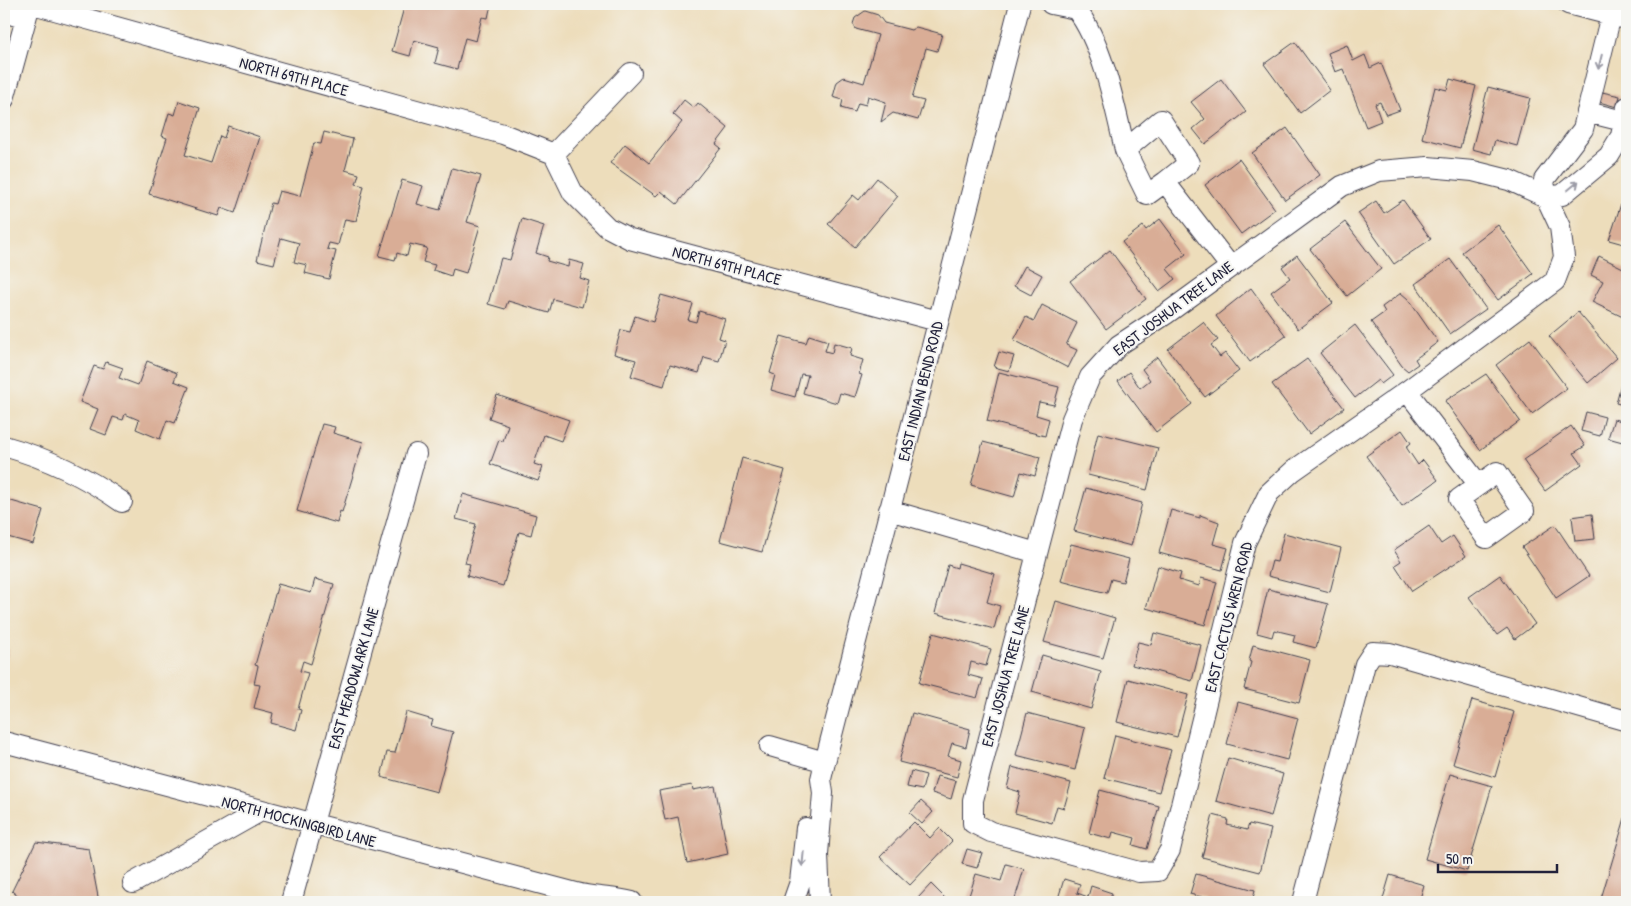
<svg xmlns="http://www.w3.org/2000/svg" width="1631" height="906" viewBox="0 0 1631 906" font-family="'Patrick Hand',sans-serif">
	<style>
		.building { fill: #d9ad96 }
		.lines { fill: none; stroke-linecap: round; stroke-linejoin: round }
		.minor-casing { stroke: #403e4e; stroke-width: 22 }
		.minor { stroke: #fff; stroke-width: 20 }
		.oneway { stroke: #9c9ca7 }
		.labels { text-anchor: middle; stroke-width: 4; stroke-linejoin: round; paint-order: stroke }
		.street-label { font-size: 16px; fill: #22223b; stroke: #f6f6f2 }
	</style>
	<rect width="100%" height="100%" fill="#f6f6f2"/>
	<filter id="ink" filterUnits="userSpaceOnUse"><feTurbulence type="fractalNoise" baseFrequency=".02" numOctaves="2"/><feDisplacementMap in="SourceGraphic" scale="10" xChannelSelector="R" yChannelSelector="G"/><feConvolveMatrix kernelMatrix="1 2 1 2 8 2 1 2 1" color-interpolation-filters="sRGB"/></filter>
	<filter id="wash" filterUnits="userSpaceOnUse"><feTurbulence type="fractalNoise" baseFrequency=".0096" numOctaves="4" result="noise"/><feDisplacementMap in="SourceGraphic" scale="20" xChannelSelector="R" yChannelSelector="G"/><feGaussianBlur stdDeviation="1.12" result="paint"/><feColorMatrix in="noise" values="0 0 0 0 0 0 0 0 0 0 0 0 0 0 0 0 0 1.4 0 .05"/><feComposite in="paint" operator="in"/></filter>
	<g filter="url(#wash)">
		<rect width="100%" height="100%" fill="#edddbb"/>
		<g id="blocks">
			<!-- building -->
			<path class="building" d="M405,4H491L488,18L482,17L476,41L465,38L457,69L435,63L439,47L414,40L410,56L392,51Z
				M865,11L878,15L884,23L911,30L916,27L942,34L937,51L926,48L912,98L924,101L918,120L893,113L881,122L886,102L868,96L866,105L858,103L855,112L841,108L843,100L833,97L837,82L844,77L864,83L878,35L856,29L853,24L855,18Z
				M1295,42L1330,90L1300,113L1264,64Z
				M1347,45L1353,61L1365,55L1370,68L1381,63L1400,110L1386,115L1380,102L1375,104L1381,121L1366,127L1343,69L1335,72L1328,53Z
				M1221,79L1246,112L1205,144L1193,129L1205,119L1191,102Z
				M1450,79L1476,86L1460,148L1422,138L1435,87L1447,90Z
				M1488,87L1530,98L1517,146L1495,140L1491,154L1472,149Z
				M1602,92L1620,96L1617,107L1599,102Z
				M684,100L694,108L698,103L728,128L716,144L721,148L677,204L661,191L656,196L610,163L625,144L649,163L682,122L673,114Z
				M179,101L200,108L185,155L211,163L220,136L224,138L228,126L260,137L235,213L221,208L218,216L149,194L167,138L162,136L169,113L175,115Z
				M1287,128L1320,175L1285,200L1252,153Z
				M324,132L353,139L345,170L359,174L356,184L364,186L356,221L345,219L338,245L329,243L327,249L336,251L329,279L305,273L307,265L294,262L299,243L281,238L274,264L257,260L271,203L275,204L279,191L300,196L314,143L321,144Z
				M1239,159L1275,209L1241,234L1205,185Z
				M452,168L481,176L467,222L480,226L466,273L453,269L451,276L433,270L435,265L423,262L427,248L410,244L407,256L397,253L395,260L379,256L402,180L423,186L417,204L440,210Z
				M877,178L898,196L855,247L828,224L853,195L859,200Z
				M1403,200L1431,239L1394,264L1358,213L1376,201L1384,213Z
				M1621,204L1627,206V245L1609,240Z
				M522,219L544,226L536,253L548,257L547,261L568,267L569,260L584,264L580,278L589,281L582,307L553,299L549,313L508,301L505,309L488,304L501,258L510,260Z
				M1160,219L1186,254L1167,269L1175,279L1159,291L1122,242L1143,226L1146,230Z
				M1345,222L1381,269L1347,296L1310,249Z
				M1498,225L1533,274L1498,300L1462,252Z
				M1110,250L1146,299L1106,329L1070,281Z
				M1297,255L1333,303L1298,329L1271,292L1290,278L1282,267Z
				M1599,256L1627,270V319L1592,302L1603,281L1591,275Z
				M1450,259L1486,309L1450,334L1415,284Z
				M1025,266L1042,275L1031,295L1014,286Z
				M1251,288L1286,336L1250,362L1216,316Z
				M1401,293L1408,299L1438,342L1415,359L1418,364L1408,371L1402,366L1371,322L1385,312L1382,307Z
				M661,295L693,304L688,320L696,322L699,311L725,319L719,338L725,340L719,361L704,357L699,373L670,365L664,386L631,376L636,360L614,354L621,330L630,332L635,316L653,322Z
				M1042,305L1077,323L1066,345L1077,350L1068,368L1014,340L1026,317L1034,321Z
				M1578,312L1617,358L1588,383L1549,336Z
				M1203,322L1218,340L1211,345L1220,357L1225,353L1239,371L1205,397L1168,349Z
				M1355,325L1393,375L1381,384L1378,380L1355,398L1320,353Z
				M809,335L828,341L825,351L832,353L834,343L852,348L850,356L863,360L859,374L862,375L855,397L840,393L837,403L803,393L808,375L801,374L795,397L771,390L775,375L770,373L781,336L806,343Z
				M1530,339L1567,388L1532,414L1496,365Z
				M999,352L1014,356L1009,371L994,367Z
				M1157,357L1192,404L1156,432L1118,381L1129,372L1140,388L1150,380L1142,369Z
				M1307,359L1344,408L1309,434L1272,384Z
				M147,361L177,373L174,381L189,387L175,423L167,420L160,439L136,429L139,420L125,414L123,420L113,417L106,435L90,429L98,409L80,402L94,366L103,369L106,362L123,368L119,378L138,385Z
				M999,372L1059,387L1054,405L1039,402L1036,415L1049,419L1045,436L987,421Z
				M1486,374L1520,421L1480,450L1445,401Z
				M1621,384L1627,386V406L1616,403Z
				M497,395L569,420L561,441L544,435L534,464L543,467L538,481L490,464L499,440L503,441L508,425L489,418Z
				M1586,412L1605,417L1600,436L1581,431Z
				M1614,419L1627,423L1626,443L1608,438Z
				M322,424L335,427L333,433L363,442L342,512L340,511L337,523L297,511Z
				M1571,426L1585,446L1574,453L1582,464L1545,491L1523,460Z
				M1402,430L1411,443L1406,447L1418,465L1423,460L1438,480L1402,506L1366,456Z
				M1098,433L1158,448L1147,490L1088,475Z
				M983,442L1040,457L1035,476L1021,472L1014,497L971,485Z
				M742,458L785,470L762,552L720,541Z
				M1086,488L1142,503L1131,546L1074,531Z
				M463,494L536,515L531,535L519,532L503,586L467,576L470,564L465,563L476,524L456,519Z
				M4,499L43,510L33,544L4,536Z
				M1171,510L1200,518V515L1219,522L1213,544L1228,548L1222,570L1159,553Z
				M1592,514L1595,539L1575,541L1572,517Z
				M1555,525L1589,576L1556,598L1522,547Z
				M1429,526L1441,544L1453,536L1466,556L1412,591L1395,565L1401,561L1394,550Z
				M1284,533L1341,548L1330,592L1268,576L1272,561L1277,562Z
				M1071,544L1129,559L1123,582L1111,579L1107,593L1061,581Z
				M958,563L995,574L987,602L1000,606L994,629L935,613L948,565L957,568Z
				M1158,566L1181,573L1179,580L1199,586L1201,578L1217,582L1205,625L1146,608Z
				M1500,575L1535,624L1515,639L1507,628L1497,635L1469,597Z
				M315,579L334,584L311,664L303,661L300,671L308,673L298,709L301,710L296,730L271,723L273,713L254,708L260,685L254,684L258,666L255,665L278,584L311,593Z
				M1268,589L1328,604L1316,648L1293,642L1295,635L1274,630L1272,637L1257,633Z
				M1056,601L1115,618L1103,658L1044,642Z
				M933,633L991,649L986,666L971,662L968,675L983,679L977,698L919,683Z
				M1154,633L1201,645L1192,681L1132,665L1138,642L1151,645Z
				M1253,645L1310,660L1299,703L1244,689L1251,662L1249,661Z
				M4,648L9,650L4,667Z
				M1042,655L1101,672L1091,709L1032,692Z
				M1128,679L1188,695L1177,737L1117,722Z
				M1472,700L1514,712L1495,777L1453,764Z
				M1238,702L1298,718L1287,760L1227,744Z
				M406,712L433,720L431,726L453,732L437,792L381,777L387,752L395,753Z
				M912,713L970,729L966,747L952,743L948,756L961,760L957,777L899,762Z
				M1027,713L1085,728L1075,770L1016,755Z
				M1115,735L1171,750L1159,792L1104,778Z
				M1228,758L1283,774L1271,816L1216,801Z
				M1012,767L1071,783L1064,808L1057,806L1052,823L1015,813L1020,792L1007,788Z
				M911,771L926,775L922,790L907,787Z
				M1450,774L1492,786L1467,871L1425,859Z
				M937,776L956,781L951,799L932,793Z
				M692,785L693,790L715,786L728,854L687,863L678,817L665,820L659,791Z
				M1100,790L1159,806L1147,849L1133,845L1135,838L1113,832L1111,839L1089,833Z
				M921,801L933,812L922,824L910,813Z
				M1213,815L1228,819L1227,825L1247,830L1249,824L1271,829L1260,872L1202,857Z
				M1625,818L1627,819V902H1600Z
				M914,822L930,838L939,828L952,841L910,885L880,857Z
				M36,842L89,849L99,902H24L12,891Z
				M967,849L982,853L977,868L962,864Z
				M1006,864L1024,869L1014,902H967L976,874L1001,881Z
				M1196,874L1255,890L1252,902H1203L1205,898L1190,894Z
				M1390,875L1424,885L1419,902H1382Z
				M1064,879L1080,884L1077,893L1088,897L1091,886L1112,893L1109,902H1057Z
				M931,884L946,899L943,902H922L918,898Z"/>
		</g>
	</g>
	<g filter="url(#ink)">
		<use href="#blocks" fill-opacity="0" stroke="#403e4e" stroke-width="1"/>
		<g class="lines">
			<defs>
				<path id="minor" d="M33,4L503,134L554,154L573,193L607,227L630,239L938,321
					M1051,4L1076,9C1103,44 1115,107 1125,150
					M1568,4L1627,19
					M4,12L26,19
					M1611,15L1583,129L1544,180L1546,197L1562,195L1609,156L1621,136L1627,107
					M4,99L30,4
					M1587,112L1623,121
					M554,154L631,73
					M1428,167L1473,171L1509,180L1546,197L1560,227L1564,257L1555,281L1407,391L1293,471L1269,493L1245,543L1170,850L1158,871L1139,872L991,832L973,823V800L1072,419L1090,377L1119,345L1166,314L1342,186L1379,171Z
					M1165,182L1147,195L1125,150L1161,120L1189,163L1165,182L1230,266
					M1407,391L1479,485
					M4,446C47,458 85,476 122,502
					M1497,472L1524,511L1486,538L1459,499Z
					M889,510L1037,553
					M4,742L576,893C595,898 613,897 632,902
					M770,746L825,762
					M133,883L261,811
					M291,902L416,454
					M793,902L800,882L806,828
					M820,902L818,854L823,793L821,779L825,762L1020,4
					M1303,902L1365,664L1373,652L1390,653L1627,721"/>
			</defs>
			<!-- minor casing -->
			<use href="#minor" class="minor-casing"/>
			<!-- minor -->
			<use href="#minor" class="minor"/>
		</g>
		<!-- one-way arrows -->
		<defs><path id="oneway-shaft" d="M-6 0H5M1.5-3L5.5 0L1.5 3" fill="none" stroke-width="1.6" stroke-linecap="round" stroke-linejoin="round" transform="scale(1.25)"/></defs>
		<g class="oneway">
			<use href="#oneway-shaft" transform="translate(1600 62) rotate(104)"/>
			<use href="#oneway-shaft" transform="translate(1573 186) rotate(-40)"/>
			<use href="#oneway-shaft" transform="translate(803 859) rotate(95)"/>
		</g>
	</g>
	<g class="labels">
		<!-- street labels -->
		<g class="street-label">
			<text transform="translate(294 76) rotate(15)" y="6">NORTH 69TH PLACE</text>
			<text transform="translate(727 265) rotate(15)" y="6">NORTH 69TH PLACE</text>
			<text transform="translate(1173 308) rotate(-37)" y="6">EAST JOSHUA TREE LANE</text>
			<text transform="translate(920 391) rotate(-76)" y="6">EAST INDIAN BEND ROAD</text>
			<text transform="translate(1228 617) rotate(-76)" y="6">EAST CACTUS WREN ROAD</text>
			<text transform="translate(1005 676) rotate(-75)" y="6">EAST JOSHUA TREE LANE</text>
			<text transform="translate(353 678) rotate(-74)" y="6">EAST MEADOWLARK LANE</text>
			<text transform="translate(299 821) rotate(15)" y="6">NORTH MOCKINGBIRD LANE</text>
		</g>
	</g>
	<!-- margin -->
	<rect width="1631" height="906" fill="none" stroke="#f6f6f2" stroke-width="20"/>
	<!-- scale -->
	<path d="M1438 864v8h119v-8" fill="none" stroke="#22223b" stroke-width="2.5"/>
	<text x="1446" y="864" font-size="15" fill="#22223b" stroke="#f6f6f2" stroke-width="4" paint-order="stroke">50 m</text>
</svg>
